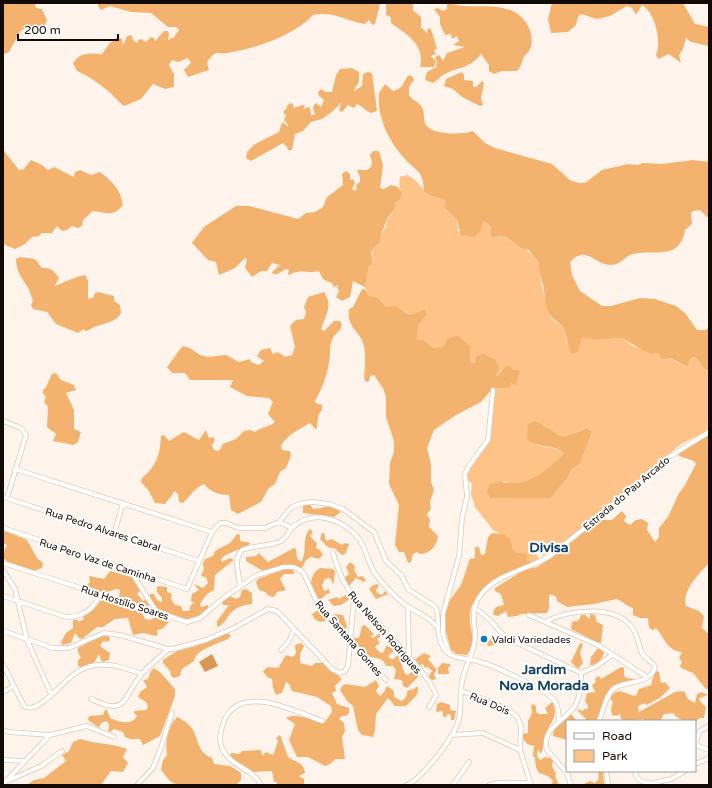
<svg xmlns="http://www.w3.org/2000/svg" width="712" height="788" viewBox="0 0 712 788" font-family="'Varela Round',sans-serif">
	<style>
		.green { fill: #fec388; fill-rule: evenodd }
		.forest { fill: #f4b26f }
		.water { fill: #d99955 }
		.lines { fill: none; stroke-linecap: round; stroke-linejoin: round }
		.minor-casing { stroke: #e0c8b1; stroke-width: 5.5 }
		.minor { stroke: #fff; stroke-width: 4 }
		.poi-dot { fill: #037bc4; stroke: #fff; stroke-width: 1.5 }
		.labels { text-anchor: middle; stroke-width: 4; stroke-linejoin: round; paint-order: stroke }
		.street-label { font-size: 10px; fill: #120a04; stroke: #fff }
		.poi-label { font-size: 10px; fill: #120a04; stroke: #fff; text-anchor: start }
		.district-label { font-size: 14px; font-weight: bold; fill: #114165; stroke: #fff }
	</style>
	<rect width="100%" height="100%" fill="#fef4eb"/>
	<!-- green -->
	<path class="green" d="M407,175L415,180L429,195L445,200L444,207L457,220L458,231L477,236L483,221L491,227L490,233L492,238C497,238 501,236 505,237C508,238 509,241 512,242C527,251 528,248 539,263C538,270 547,312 552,319C554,322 560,324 563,326L568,345L579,346L582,337L599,340L622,338L635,347L642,348L653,354L658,353L688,367L690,359L694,357L699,360L706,370L709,371V430L681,444L573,535L543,556L533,541L529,543L539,559L529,565L522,553H518L513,550L511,539L493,530L475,507L471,494L472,484L466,478L467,473L488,441L493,388L511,383L516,386L520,373L500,371L497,378H495L475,363H469L470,346L458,335L444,346L433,348L424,340H417L418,326L427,314L425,309L410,315L407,312L386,307L382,301L368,296L365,287L369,266L372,265C374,260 371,255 373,249L376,247L386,226L387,220L392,214L395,203L400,200C402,192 398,184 400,177ZM543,424C562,441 567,436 588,428L592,432L580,464L572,469L568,477L551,498H490L503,481C507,482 512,484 516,484C534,483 553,466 564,453C552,445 536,448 527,440Z"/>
	<!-- forest -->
	<path class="forest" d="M3,3H35L36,8L42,9L47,20L45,25L21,30L9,52L5,54L3,51Z
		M99,3H380V4L375,24L372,25L369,20L365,24C344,21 336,11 313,15C294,36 254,49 227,53C224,54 220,53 217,53C212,54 209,59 207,63L209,70L188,77L184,70L191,63L188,58L178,62L172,60L169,65L174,74V87L165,89L153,84L141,99L124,106C118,102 114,95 108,91C99,83 88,76 77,71L73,63C81,52 89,53 102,54L110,43L118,37L122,39L123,46L127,36L131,35L134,41L137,43L138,40L141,39L146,42L151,37L154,38L155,41L164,31H168L169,34L168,40L174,37L179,30L176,27H168L151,13L131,12L110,6L101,10L98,6Z
		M386,3H413V10L421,17V27L427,33L428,28L431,29L437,49L434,50L436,54L431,56L436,61L434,67H420C426,45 406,34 391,23V17L386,15Z
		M447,3C453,3 457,6 464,6C488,7 517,2 529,28C532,34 533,45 529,51C528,53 526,54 525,55C521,62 522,66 517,71H502L494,74L489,71V65L481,54C468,70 459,66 443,75C440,77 437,81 433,83L425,80L427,72L436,67L437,62L435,58L438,55L440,56L443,61L447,53L465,47L453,45L459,41L457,36L452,39L451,34L445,35L440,24V17L434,9L438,8L443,11L447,9Z
		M552,3H683L695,24L709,27V46L691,42L686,38L683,49L679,55L681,63L669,54L658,59L656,55C662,42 655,12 642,5L636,15L632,8L627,6L610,16L597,19L581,14L578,17L576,25L568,32L551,33L548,19Z
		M352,68L359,72V82L355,88L354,91L362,86L363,74L368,72L372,73L377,111L371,113C365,111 363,106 357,104L354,108L348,105L342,112L339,110L342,102L332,112L322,119L311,122L303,131L295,134L292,150H288L287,147L283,143L251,161L246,158L247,152L255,144L279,132L282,123H284L287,126L288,125L284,120L286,115L283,112L287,108V106L290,103L293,104V108L303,105L305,106L303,109L308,107L310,108L311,115H315L313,107L316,103L321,107L324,100L319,96L318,92L321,89L326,92H332L336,75L340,69Z
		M462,72L464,75V80L473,81V87H476L482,81L484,83L481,98L483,105L480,106L462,97L453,89L444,86L446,79Z
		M409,75L412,76L414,80L409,87V95C412,100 419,102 422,107C425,113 423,121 426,125C432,135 464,135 473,131L485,143L495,148L552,164L570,180L579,183H585L602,170L628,164L637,165L643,163L662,164L693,160L709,162V219L700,210L693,211L691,213L692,224L685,230C680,261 655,249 633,254C625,256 621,265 611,265C594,265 587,244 570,262L572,275L580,291L602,306H611L640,298L655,299L676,306L685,313L697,330H705L709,328V371C701,369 702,360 694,357L690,359L688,367L670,358L662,359L658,353L653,354L646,352L622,338L599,340L582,338L578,351L574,354L571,353L563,326C543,314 547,304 543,284C541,277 538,270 539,263L529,250L521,248L507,238L503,236L492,238L490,233L491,227L484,221L479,233L475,237L461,235L457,220L444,207L445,200L429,195L424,191C423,169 416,172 404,158C388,140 377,117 379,93L385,84L393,91C406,87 402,82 409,75Z
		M3,148C6,155 14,163 19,170L24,169L31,160L42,165L48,170L54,167L74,177L75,172L80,170L91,175L100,172C112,181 121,190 123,205C113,217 108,213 93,211L83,220L82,226L78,228L72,226L67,230L62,231L57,226L52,233H42L39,236L32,237L25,244L15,249L3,244Z
		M373,151H379L383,165L380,188L384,189L391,185L398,187L402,193L400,200L395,203C395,211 391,213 387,219C386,221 379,241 379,243C377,246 373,248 372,251C370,256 374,260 372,265L369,266L365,287L353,281L350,297L342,301L336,297L339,291L337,287L338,285L333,287V284L323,279L319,271C308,274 300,268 289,275L288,274L289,270L286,269L277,274H273L272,272L280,265L272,263L267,271H261L252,277L245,268L247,259L245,258L235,268L219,275L216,262L208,260L192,243L204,227L236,206H249L298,219L306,213L315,212L323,207L327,197L343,185L342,174L346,171L350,174V180L353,179L355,183L352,189L356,191L357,184L360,182V177L357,170H367L371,167L372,162L370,155Z
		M20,257L35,259L42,268C52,268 53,270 59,278L55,286C62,283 77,276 85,275L88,281V299L94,297V294L98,292L114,296V301L120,305L121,313C116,322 106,323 97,326C92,327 90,331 85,331L84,329L78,333L56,324L47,312L33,309L31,305L33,301C31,296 30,290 27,286C21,277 16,270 16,259Z
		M362,289L366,290L368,296C377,297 381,299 386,307L395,306L410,315L425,309L427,314L418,326L417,340H424L433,348L444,346L447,339L458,335L470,346V363H475L477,356L483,354L496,360L499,368L495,378L506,366L511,367L512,370H518L520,373L516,386L511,383L509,388H493L481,402L456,415L434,430L427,448L431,464V482L434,490L430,502L431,509L427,514L430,520L429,527L438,536C436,547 431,553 420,554L417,552L413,554L411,562L408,563L404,552H399L395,545L399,505L389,484L390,463L394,452V441L386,417V397L383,388L374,375L370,376L369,381L366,382L364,378C365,368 366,356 364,346C361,331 346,328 349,309L353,307Z
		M324,292C333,305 326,315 321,329L324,331L334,321H340L342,325C340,332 334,334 332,340C329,347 331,355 329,362C327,376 322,389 315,401L316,403L322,405V410C316,415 319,423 316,430L310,423C298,430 289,434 281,445L282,450L290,451L291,456L286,468L280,472L275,484L268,489L261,502L238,514L231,510L229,495C220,495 210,492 204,484C194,488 191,496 183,503L179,502L178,494L175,491L165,504L155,503L149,491L141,482C142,475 147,475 150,470C159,459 160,450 161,436L164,435L169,441C190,429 179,431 199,440L206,430L209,438L213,437L215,440L212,445L214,450L219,451L223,444L236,439L244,431L250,430L255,432C262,427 269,427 275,422L268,414L273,402L269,398L247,396L230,387L233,380H190L185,373H172L167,367C173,360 176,353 183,346C194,348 197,355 203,356C211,358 219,355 226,355L239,362L250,359L251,362L259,365L264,361L257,356L261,350L270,348L273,354L278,352L285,357L292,355L295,347L290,326L296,320L304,319L306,312L304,307L308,297Z
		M56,373L61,380L74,385L76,390L66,393L74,410V429L81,432L78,442L74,445L53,441L56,434L47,427L48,407L44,402L46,396L43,394V390L46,387L52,374Z
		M535,421C565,435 553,442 588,428L592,432L580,464L572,469L568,477L551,498H490L487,491L490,484C502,481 504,483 515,483C531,484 554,465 564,453C553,444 537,448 527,440L528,424Z
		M709,435V563C699,574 682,590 686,606L699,611L704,616L702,628L709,634V689H706L693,673L681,668L680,666L682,662L679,658L682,652C667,651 664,637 656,628L653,630L649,628L648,618H640L633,615V608C626,606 622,601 617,599L593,604L567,607L557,601L556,597L553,595H549V607L547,613L521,614L517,616L508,617L506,611L498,616L494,615L493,612L496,607L504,605L501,594L495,591V588L524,570L537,567L554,556L599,520H612L622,511L626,516L624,521L630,525L636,520L642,519L648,523L647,530L655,542L659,537V528L668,517L679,493L684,487L696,464L694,461L679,456V453Z
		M310,504L313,509C323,509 333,502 341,512L334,517L303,513V506Z
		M310,529L313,532L310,536L317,543L316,548L320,550L323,555L319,559L311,557L306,560L302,568L296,566L263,571L246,561V557L256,556L259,553L268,562L294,548L296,549L297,558L301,562C308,553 301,538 310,529Z
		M3,530L27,540L37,558L43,563L42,568L34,571L8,562L3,558V553L7,545L3,543Z
		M322,533H324L326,541L332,539L342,545L345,543L349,544L345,554L342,555L334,548C326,549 325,543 320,539Z
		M492,533L503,534L511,539L513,550L518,553H526L528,556L526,560L530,562L529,565C507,577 466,590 470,622C472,634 475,643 467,655L456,654L451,650L446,632L445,615L450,600L461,585L470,559L475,558V547H479L481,555L485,554L488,537Z
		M237,534L240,535V541L251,543C242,550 227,552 221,559L222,562L230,558L234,560L215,575L214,590L207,594L200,604L201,607L208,605V608L195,619L188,620L158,609L149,597L150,594H154L157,600L162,602V598L157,592V587L159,586L167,587V592L172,594L171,599L175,605L181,606L183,611H189L191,605L194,603L191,601L192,594L199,590L194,584L203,588L208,583L206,577L201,576L204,569L203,563L205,559L213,556L215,551L230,543Z
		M350,562L355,566L354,570L358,577L362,576L366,580L364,582L356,578L348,587L344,578L349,574L346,567Z
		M320,568L333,569L335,571L334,582L333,584L330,578L325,579L322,585L324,591L329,589L330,593L325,595L320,601C308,593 308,575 320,568Z
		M284,569H290L294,571V574H284L280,579L286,590L277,592L274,597L269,596L265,592L259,590L256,582L258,579Z
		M110,571L132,577L140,591L137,594L143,601L147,599L149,606L132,602L129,598H119L120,590L116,589L105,593L87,588L86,586L90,582L89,576L104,579Z
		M377,584L379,586L376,590L377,593L382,595L385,591L388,594L376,599L369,589L372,586Z
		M246,589L252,593V604C245,605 239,606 233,611C227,615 225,625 217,627V621L229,605H223L222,602L230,596L236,599L240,597L242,590Z
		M347,594L350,599L341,605L334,606L328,600L337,597L339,599Z
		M103,597L142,613L145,619L150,620L158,615L167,619L169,622L162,629L157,630L158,634L156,636L143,633L133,635L128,618L115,619L103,627H97L82,639L79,638L75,633L71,643L62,645L61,642L66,633L73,628V620H78L79,622L84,619L83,617L97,606Z
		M318,610L326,621C319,623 315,621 312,614Z
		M334,614L343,615L347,626L346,629L343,630L333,617Z
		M590,614L595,615L597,622L603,625L601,642L600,644L571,629L572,622L579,620L581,615H585L590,619Z
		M365,625L374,634L371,636L373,638L380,633L382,635L377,639L380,643L375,647L380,653L384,652L386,646L394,647V651L388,656L392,660L398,655L402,656L403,659L401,663L405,674L408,675L414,669L418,671V677L407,688L403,686L402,680L394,679L396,670L393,666H386C383,656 373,659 366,655L364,647H359L353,641L354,638H359L362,626Z
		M224,634H229L231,636L228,639C218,644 196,649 194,661L182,669L180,676L174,678L171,676L170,671L163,663V660L177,651L196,646Z
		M101,635L109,636L110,640L107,642L103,641L100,646L110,653L109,660L102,662L99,654L94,663L81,667L78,666V660L81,658L78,652V648Z
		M498,636L502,640L501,644L488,646L487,644L492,637Z
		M301,643L304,646L300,654V663L312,666L315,663H324L342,679L335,686L336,691L332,693L337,704L349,708V713L346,716H342L339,719L344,723L345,731L342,737L345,759H336L330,764L325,766L308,757H297L289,740L295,724L286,718C296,712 314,721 324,723L332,712L331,706L317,697L292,691L289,684L286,682L282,693L276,695L273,688L272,679L267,677L263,671L268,667L278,668L286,655L292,657L296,654L295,645Z
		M580,643L583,644L580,653L583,663L578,669L571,662Z
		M598,648L604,652C603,659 597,665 590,665L591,657Z
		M424,653L431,656L428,659L437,670L434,674L436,679L433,680L430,679L429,676L432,671L428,667L425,668L423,664L418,666L414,660Z
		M442,663L450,664V667H448L449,674H438V668Z
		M621,667L624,668V676L627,678L635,679L609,691L596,721H585L586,719L576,709L583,711L584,709H588V706L585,701L587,693L595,692L592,685L596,682L595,678L599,676L601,679Z
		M154,668L161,673L175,689V696L160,736L143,745L140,739H130L125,737L123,732L114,729L108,733L109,725L107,721L101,723L99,728L88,720L89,716L103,715L105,710H107L110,718C119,722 132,726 137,716L134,713V711L146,710L148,707L146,702L138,697L140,692L147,687L143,680L148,679L151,671Z
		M657,671L659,672L661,683L665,682L670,688L660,698L646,705L645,703L638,706L639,712L675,692L684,691L688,699L695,703L697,694L702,692L708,695L700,698L699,700L706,707L704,718H700L695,722L694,720H682L675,716L674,713L664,714L660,721H644V719L627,721L621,719L620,714L616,716L612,715L611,709L613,702L611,700V696C620,686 625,695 636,696L639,689L651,685L655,672Z
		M376,680L379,686L376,691L380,696L384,692L387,686L394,691V697L402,701L407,696V691L414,689L417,686C421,695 412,699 406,706H395L388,698L376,714L375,730L373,737L362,735L358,730L353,706L347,701L340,690L342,686L346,684L365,687Z
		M441,702L450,705V710L456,711L454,720H451V715L448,714L446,717H443V711L436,712L437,704Z
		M552,702C560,715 550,723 545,735C543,741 544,748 541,754L538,749L537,756L540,760L545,757L551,758L553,761L552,766L556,774L555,776L559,785H551L553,781C544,769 536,781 535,758L533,756L534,746L527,744L522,737L523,734L528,733V721L532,713L531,706L533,704L536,706V712L539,714H548L545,708Z
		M571,714L577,721H567V740L553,736L554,729Z
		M177,717C184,720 191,725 194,732C199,743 199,753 212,758L214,764L230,766L241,773V780L236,785H177L170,781L161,770L163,760L167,755C165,742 168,726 177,717Z
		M280,735L288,757C295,762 304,762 305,773L299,776L304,779V785H277V782H274L272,771L254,772L228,756L232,753L239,754L242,751L261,750L262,756L266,752L273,755L278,742L276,738Z
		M80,739C95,744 111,743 127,749L123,757L128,763L123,772L111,771L101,785H27L34,780L44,778L66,761L62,755L69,751L73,742Z
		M598,771H603L604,785H582L590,781L595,783L599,779Z"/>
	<!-- water -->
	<path class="water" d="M212,654L218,666L205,672L199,662Z"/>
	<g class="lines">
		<defs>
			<path id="minor" d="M3,421L21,428L26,435L7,498
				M15,469L212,532
				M3,497L199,561
				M279,522L292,528
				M3,528L187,589L212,532L220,523H226L239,528H265L279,522L292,507L303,503L313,502L329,504L343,509L374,532L386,561L401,575L409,590L436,607C440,620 435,635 444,649C451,660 469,658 480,662C495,666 545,689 554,700C559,705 558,713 559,720
				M114,534L123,503
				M333,553C338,569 343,584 354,597C369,616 434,677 436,696L429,707
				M3,563L187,622L200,618L222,599L257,575L284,567H293L300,570L304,574L318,604L386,680
				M3,570L15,589L27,640L51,694
				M130,570L156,611
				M240,587C240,574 232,561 242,550C254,545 269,547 281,541C287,538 288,532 292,528C313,508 343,519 359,539C367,550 368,564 376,575C385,586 397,600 409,607C419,614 428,616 436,626
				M3,596L66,617C82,617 94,610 100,594
				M408,607L409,657
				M474,607L491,621L505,637L581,673
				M529,615L598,645L647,677
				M547,621C568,610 613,605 630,625C638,633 638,644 642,653C645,659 651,661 655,666C653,685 624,680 613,689C605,696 603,712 599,721
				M3,631L53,648H69L104,633L120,635L168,649H173L206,640L236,627L268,609L277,611L332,669L340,673L345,671L348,666L354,597
				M281,650L289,641L294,629
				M449,653L443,634V614L459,556L462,518L467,497L465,474L469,466L488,440L493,390
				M3,664L24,706C28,709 32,708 36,706C56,697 67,672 91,666C109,662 125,668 142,674
				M462,691L508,709L517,717L521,726L520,750L531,785
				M3,692L14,686
				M91,699C128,717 122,698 141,675C149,665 160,658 168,649
				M709,726L700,731L696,741L698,746L709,750
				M3,730L8,732L50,735L87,726L114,737
				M451,735L483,733L520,750
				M3,760L25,761
				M695,764L709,758
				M606,771L608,785
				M634,771L639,780L650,784
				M6,781L50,735
				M3,783L41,766L62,751
				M649,784L671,779L685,771
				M137,785L153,768L162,745L172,712
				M261,785C252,767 230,767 222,748C218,738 221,728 225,719C242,683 296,712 322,721
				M407,785C424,777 454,737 459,719C462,706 459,691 463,677C466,664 475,652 475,637C475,622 470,610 480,596C496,573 528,570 550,556L627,494L666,459L709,432
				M453,785L469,762
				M489,785C502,780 515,784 529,783
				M571,785L567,773L547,750C540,728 568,720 576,704C580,696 582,683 581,673L597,666L612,655"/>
		</defs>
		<!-- minor casing -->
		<use href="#minor" class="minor-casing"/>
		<!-- minor -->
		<use href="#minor" class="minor"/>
	</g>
	<!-- markers -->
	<circle class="poi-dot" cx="484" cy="639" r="4"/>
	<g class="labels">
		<!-- street labels -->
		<g class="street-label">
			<text transform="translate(626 493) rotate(-40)" y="4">Estrada do Pau Arcado</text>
			<text transform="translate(103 529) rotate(18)" y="4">Rua Pedro Alvares Cabral</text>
			<text transform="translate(98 560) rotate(18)" y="4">Rua Pero Vaz de Caminha</text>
			<text transform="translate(125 602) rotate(18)" y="4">Rua Hostílio Soares</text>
			<text transform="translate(385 632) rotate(49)" y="4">Rua Nelson Rodrigues</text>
			<text transform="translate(349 638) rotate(49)" y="4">Rua Santana Gomes</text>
			<text transform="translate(490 703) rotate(23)" y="4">Rua Dois</text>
		</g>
		<!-- poi labels -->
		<g class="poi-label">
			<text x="492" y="643">Valdi Variedades</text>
		</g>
		<!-- district labels -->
		<g class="district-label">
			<text x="549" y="552">Divisa</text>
			<text x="544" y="674">Jardim<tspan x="544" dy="16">Nova Morada</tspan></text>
		</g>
	</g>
	<!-- border -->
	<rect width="712" height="788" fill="none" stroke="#120a04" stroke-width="8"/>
	<!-- legend -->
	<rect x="566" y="720" width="130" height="52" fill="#ffffff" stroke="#a09d9b"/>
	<rect x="574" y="733" width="20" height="6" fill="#ffffff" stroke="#a09d9b"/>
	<text x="602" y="740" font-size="12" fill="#120a04">Road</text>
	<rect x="574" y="750" width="20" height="12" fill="#fec388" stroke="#a09d9b"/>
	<text x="602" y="760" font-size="12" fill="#120a04">Park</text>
	<!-- scale -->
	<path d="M18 34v6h100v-6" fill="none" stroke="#120a04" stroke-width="2"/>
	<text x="24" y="34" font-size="12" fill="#120a04" stroke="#ffffff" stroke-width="3" paint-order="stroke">200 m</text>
</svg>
